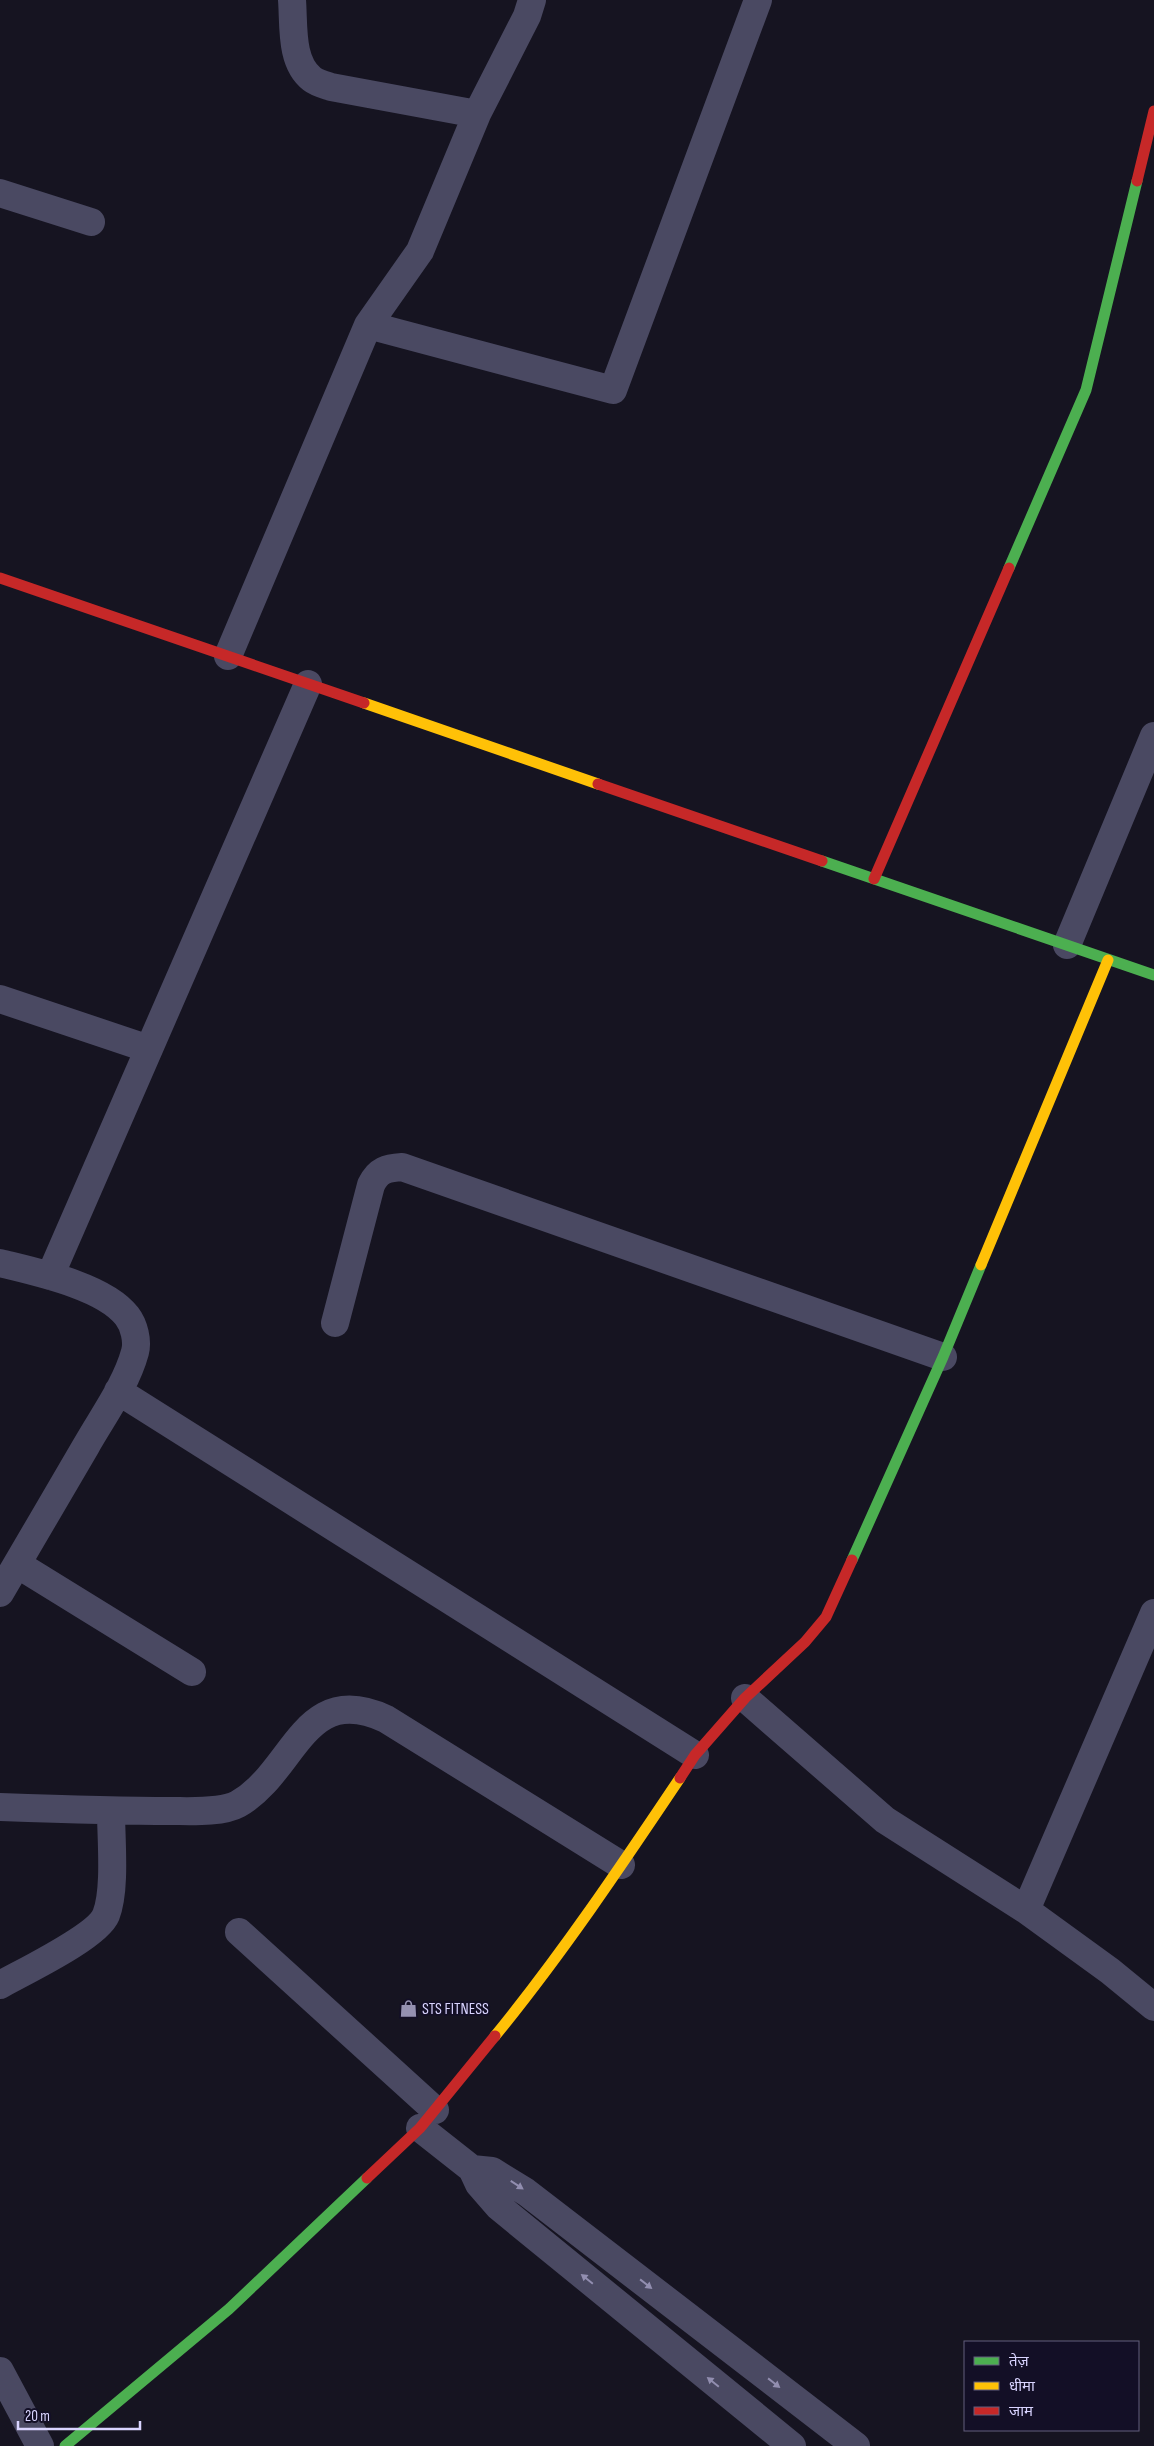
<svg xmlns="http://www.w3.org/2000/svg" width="1154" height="2446" viewBox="0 0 1154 2446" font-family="'Sofia Sans Condensed','Noto Sans Devanagari',sans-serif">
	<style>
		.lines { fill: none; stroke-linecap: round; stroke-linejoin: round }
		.street { stroke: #4a4962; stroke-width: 28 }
		.fast { stroke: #4caf50; stroke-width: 11 }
		.slow { stroke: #ffc107; stroke-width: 11 }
		.jam { stroke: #c62828; stroke-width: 11 }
		.oneway { fill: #928eb0 }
		.labels { text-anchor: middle; stroke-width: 4; stroke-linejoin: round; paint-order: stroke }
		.poi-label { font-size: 16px; fill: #d9d4ff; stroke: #130f26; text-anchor: start }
	</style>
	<rect width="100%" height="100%" fill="#161421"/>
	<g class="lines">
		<!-- street -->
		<path class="street" d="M292,0C294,25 290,62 312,79C317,83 325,85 331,87L477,114
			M0,193L91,222
			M368,325L613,390L758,0
			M228,656L368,325L420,251L477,114L527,16L532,0
			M1067,945L1154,736
			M0,999L149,1049
			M0,1263C36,1272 104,1286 127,1316C134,1325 138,1341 135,1352C126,1385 103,1416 86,1446C57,1495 29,1544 0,1593
			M50,1276L308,684
			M335,1323L371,1185C378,1170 387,1168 402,1167L943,1357
			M118,1391L695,1755
			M17,1564L192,1672
			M745,1698L885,1820L1026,1910L1110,1971L1154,2007
			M0,1807C57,1809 114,1811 171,1811C189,1811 222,1813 238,1804C295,1772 303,1680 386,1719L621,1865
			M1026,1910L1154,1613
			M239,1932L435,2110
			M0,1985C23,1972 97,1937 106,1915C116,1890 111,1839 111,1811
			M420,2128L472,2169L479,2184L499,2207L792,2446
			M472,2169L492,2171L526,2192L856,2446
			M0,2371L40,2446"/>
		<!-- fast -->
		<path class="fast" d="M1009,568L1086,390L1137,181
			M822,861L1154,975
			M852,1560L943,1357L981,1265
			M65,2446L229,2309L367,2178"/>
		<!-- slow -->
		<path class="slow" d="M364,703L598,784
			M981,1265L1108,960
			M495,2036C562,1954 621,1866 680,1778"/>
		<!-- jam -->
		<path class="jam" d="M1137,181L1154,111
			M0,578L364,703
			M598,784L822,861
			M874,879L1009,568
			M680,1778L695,1755L745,1698L805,1642L826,1617L852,1560
			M367,2178L420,2128L495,2036"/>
	</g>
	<!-- one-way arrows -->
	<defs><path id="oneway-solid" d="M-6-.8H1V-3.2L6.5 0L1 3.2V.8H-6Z" transform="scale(1.25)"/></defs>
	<g class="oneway">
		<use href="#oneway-solid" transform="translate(517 2185) rotate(33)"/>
		<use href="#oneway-solid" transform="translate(587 2279) rotate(-141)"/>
		<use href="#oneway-solid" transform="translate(646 2284) rotate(38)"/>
		<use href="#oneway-solid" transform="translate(713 2382) rotate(-141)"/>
		<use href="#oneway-solid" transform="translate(774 2383) rotate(38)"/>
	</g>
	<!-- icons -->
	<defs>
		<symbol id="shop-bare" viewBox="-9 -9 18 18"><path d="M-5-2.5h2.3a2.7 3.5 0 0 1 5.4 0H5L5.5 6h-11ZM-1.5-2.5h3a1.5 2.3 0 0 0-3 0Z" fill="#9591b1" stroke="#130f26" stroke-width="2.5" paint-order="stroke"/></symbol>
	</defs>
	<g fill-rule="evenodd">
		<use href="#shop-bare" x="396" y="1996" width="25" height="25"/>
	</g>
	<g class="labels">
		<!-- poi labels -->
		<g class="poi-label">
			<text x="422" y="2014">STS FITNESS</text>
		</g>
	</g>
	<!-- legend -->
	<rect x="964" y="2341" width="175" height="90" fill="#130f26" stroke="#625e7d"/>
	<rect x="974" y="2357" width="25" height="8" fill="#4caf50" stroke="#625e7d"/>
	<text x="1009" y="2366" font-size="15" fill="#d9d4ff">तेज़</text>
	<rect x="974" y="2382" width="25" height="8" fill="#ffc107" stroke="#625e7d"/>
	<text x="1009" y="2391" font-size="15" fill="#d9d4ff">धीमा</text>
	<rect x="974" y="2407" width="25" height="8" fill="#c62828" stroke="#625e7d"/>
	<text x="1009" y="2416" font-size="15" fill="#d9d4ff">जाम</text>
	<!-- scale -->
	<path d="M18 2421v8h122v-8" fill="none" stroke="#d9d4ff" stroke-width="2.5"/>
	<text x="25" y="2421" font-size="15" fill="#d9d4ff" stroke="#130f26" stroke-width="4" paint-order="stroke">20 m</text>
</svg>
